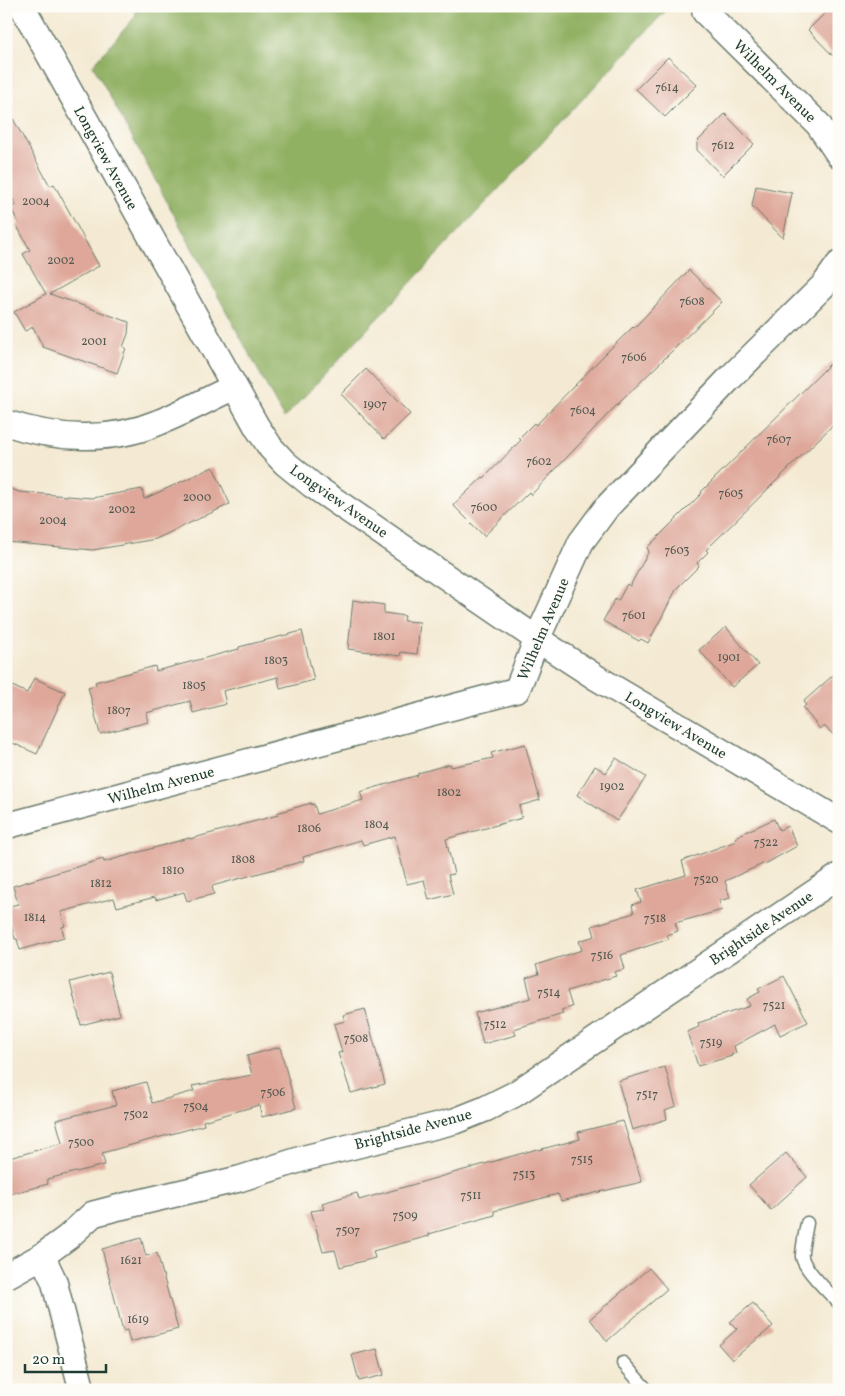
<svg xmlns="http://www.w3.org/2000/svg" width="845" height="1396" viewBox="0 0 845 1396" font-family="Vollkorn,serif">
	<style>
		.forest { fill: #90b062; stroke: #58764b }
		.building { fill: #dea79a }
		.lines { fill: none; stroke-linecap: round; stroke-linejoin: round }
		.lane-casing { stroke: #6a7a6c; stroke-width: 15 }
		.street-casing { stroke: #6a7a6c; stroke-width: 28 }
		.lane { stroke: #fff; stroke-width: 12 }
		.street { stroke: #fff; stroke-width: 25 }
		.labels { text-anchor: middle; stroke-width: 4; stroke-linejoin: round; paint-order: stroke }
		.number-label { font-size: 12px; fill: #4f584e }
		.street-label { font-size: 15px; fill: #1f3d34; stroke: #fdfcf7 }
	</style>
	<rect width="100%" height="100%" fill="#fdfcf7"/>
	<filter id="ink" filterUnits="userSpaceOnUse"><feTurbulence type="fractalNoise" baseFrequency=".02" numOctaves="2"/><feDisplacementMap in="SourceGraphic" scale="10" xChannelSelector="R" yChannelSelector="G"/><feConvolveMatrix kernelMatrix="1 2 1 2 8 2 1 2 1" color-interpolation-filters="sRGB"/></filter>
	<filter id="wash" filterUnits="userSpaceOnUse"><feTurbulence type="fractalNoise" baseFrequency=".0096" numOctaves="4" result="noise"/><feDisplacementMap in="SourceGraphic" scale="20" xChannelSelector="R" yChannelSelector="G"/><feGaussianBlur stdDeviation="1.12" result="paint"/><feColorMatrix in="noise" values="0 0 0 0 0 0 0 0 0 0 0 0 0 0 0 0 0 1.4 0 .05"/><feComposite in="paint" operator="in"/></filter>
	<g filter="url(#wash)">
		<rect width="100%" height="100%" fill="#f4ead3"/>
		<!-- forest -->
		<path class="forest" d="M137,6H670L284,418L93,65L135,17Z"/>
		<g id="blocks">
			<!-- building -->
			<path class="building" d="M832,6H839V62L808,30Z
				M668,57L697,85L665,117L636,89Z
				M6,106L50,186L54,184L99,266L50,294L129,322L128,334L123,347L126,348L117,373L43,347L33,327L25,331L14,312L46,294L23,254L30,250L17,226L19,224L11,208L16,205L6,188Z
				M725,114L754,144L722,176L697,150V142Z
				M756,186L792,193L783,238L752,206Z
				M689,270L722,302L612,410L531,495L529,492L484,536L453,505L483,477L484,478L521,440L519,438L534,423L536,425L609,350L633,327L634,328Z
				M839,355V419L706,550L708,552L697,563L699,566L677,588L648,643L641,639L639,641L603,621L615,599L618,601L627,584L630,586L649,551L647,548L702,493L701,492Z
				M366,369L410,414L384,439L341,394Z
				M213,467L230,504L156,539L93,550L6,542V487L19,492L92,498L142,489L144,499Z
				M353,600L384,605V613L405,616L404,621L420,622L417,654L401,652L400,656L348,649Z
				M726,627L758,665L732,687L699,650Z
				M302,631L314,680L280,689L278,677L223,691L226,704L193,713L190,701L146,713L148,722L100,734L88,687L96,685L95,682L155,666L156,671L239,649V647Z
				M839,670V740L824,726L820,729L803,708L806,705L803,702Z
				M34,678L65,692L37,754L6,740V683L27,693Z
				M525,744L540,800L519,806L522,818L446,839L454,874L448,875L453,894L429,900L424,880L407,884L395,836L363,845L361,840L303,857L304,861L212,886L214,894L187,901L184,892L156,900L155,897L117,907L114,898L61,912L65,926L62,927L64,937L20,950L17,939H15L6,907L18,904L13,886L103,859L104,862L189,838L190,839L278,815L277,813L311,803V805L314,804L317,814L363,800L360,792L418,775V773L450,764L451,767L493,758L491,753Z
				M616,758L646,777L617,821L577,795L595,766L606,773Z
				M774,819L779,830L788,826L797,846L765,864V863L725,881L730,898L719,901L722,910L675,923L678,931L667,935L669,939L621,955L625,969L614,972L616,976L567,991L572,1007L561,1010L563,1014L514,1029L516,1035L483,1044L475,1013L531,998L526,978L539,974L536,965L582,950L579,941L595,936L592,926L634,913L632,905L641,902L637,890L686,875L682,861L736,841L735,838L741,834Z
				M109,972L120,1015L81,1025L70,982Z
				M784,976L808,1022L780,1035L775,1024L734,1046L736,1053L731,1055L732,1056L698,1066L687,1032L699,1027L698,1023L750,1006L747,999L760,992L758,989Z
				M365,1009L385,1084L351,1093L338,1053L342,1052L334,1024L345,1021L343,1015Z
				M280,1047L296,1108L262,1117L259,1105L203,1121L204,1125L102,1153L105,1165L47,1179L48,1184L6,1195V1159L62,1143L56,1120L116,1105L112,1091L146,1082L152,1103L194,1091L192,1086L252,1075L247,1056Z
				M665,1067L676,1106L665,1110L667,1119L632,1130L618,1081Z
				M623,1121L642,1182L561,1201L558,1194L494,1211L495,1215L429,1234V1236L373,1251L375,1258L340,1267L335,1250L323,1252L311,1211L324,1209L322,1203L357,1193L359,1200L537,1149L538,1150L580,1139L578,1132Z
				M786,1153L807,1177L771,1210L749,1185Z
				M141,1238L146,1256L157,1253L178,1329L130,1342L127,1330L123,1331L102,1249Z
				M649,1268L667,1289L607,1341L590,1319Z
				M753,1303L773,1326L732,1360L719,1345L737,1329L730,1322Z
				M377,1349L384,1375L359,1381L352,1355Z"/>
		</g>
	</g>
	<g filter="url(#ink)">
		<use href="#blocks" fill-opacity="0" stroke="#6a7a6c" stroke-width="1"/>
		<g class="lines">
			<defs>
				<path id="lane" d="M807,1223C806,1229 801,1253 802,1257C804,1269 830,1294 839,1303
					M623,1363L647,1390"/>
				<path id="street" d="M22,6L257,427L271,448L285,463L312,485L537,639L597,678L839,821
					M705,12L818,124L839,155
					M6,423C55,439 109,443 157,423C183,413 208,399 234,387
					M6,826L517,690L537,639L581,542L607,507L728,380L824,285L839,264
					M42,1256L54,1281L82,1390
					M6,1276L42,1256L68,1237L93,1214L120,1207L239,1179L305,1158L455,1121L485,1109L515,1094L839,876"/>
			</defs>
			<!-- lane casing -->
			<use href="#lane" class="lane-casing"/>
			<!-- street casing -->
			<use href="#street" class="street-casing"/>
			<!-- lane -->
			<use href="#lane" class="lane"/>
			<!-- street -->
			<use href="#street" class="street"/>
		</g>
	</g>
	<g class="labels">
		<!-- number labels -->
		<g class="number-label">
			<text x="667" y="91">7614</text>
			<text x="723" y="149">7612</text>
			<text x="36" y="205">2004</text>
			<text x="61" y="264">2002</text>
			<text x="692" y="305">7608</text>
			<text x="94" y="345">2001</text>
			<text x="634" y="361">7606</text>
			<text x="375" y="408">1907</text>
			<text x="583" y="414">7604</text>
			<text x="779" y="443">7607</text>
			<text x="539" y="465">7602</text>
			<text x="731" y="497">7605</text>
			<text x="197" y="501">2000</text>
			<text x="484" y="511">7600</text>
			<text x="122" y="513">2002</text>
			<text x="53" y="524">2004</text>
			<text x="677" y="554">7603</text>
			<text x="634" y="619">7601</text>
			<text x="384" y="640">1801</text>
			<text x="729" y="661">1901</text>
			<text x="276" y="664">1803</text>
			<text x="194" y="689">1805</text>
			<text x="119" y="714">1807</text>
			<text x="612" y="790">1902</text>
			<text x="449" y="796">1802</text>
			<text x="377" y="828">1804</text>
			<text x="309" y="832">1806</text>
			<text x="766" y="846">7522</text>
			<text x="243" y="863">1808</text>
			<text x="173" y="874">1810</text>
			<text x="706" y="883">7520</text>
			<text x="101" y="887">1812</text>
			<text x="35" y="921">1814</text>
			<text x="655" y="922">7518</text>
			<text x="602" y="959">7516</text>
			<text x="549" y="996">7514</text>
			<text x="774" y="1009">7521</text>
			<text x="495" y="1028">7512</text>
			<text x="356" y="1042">7508</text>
			<text x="711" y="1046">7519</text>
			<text x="273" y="1096">7506</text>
			<text x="647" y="1098">7517</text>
			<text x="196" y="1110">7504</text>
			<text x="136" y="1118">7502</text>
			<text x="81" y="1146">7500</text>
			<text x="582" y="1163">7515</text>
			<text x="524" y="1178">7513</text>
			<text x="471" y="1199">7511</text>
			<text x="405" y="1219">7509</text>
			<text x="348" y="1234">7507</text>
			<text x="131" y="1264">1621</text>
			<text x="138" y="1323">1619</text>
		</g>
		<!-- street labels -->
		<g class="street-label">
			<text transform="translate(775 81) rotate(45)" y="5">Wilhelm Avenue</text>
			<text transform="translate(106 158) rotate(61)" y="5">Longview Avenue</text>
			<text transform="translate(339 501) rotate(35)" y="5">Longview Avenue</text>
			<text transform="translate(543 629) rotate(-67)" y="5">Wilhelm Avenue</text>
			<text transform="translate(676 725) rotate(31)" y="5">Longview Avenue</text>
			<text transform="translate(161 785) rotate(-15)" y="5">Wilhelm Avenue</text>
			<text transform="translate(761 928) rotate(-34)" y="5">Brightside Avenue</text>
			<text transform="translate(413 1129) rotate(-15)" y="5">Brightside Avenue</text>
		</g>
	</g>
	<!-- margin -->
	<rect width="845" height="1396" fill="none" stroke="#fdfcf7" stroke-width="25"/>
	<!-- scale -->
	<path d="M25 1364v8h81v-8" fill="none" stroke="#1f3d34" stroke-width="2.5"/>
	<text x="32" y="1364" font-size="15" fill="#1f3d34" stroke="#fdfcf7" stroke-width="4" paint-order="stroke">20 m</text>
</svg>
